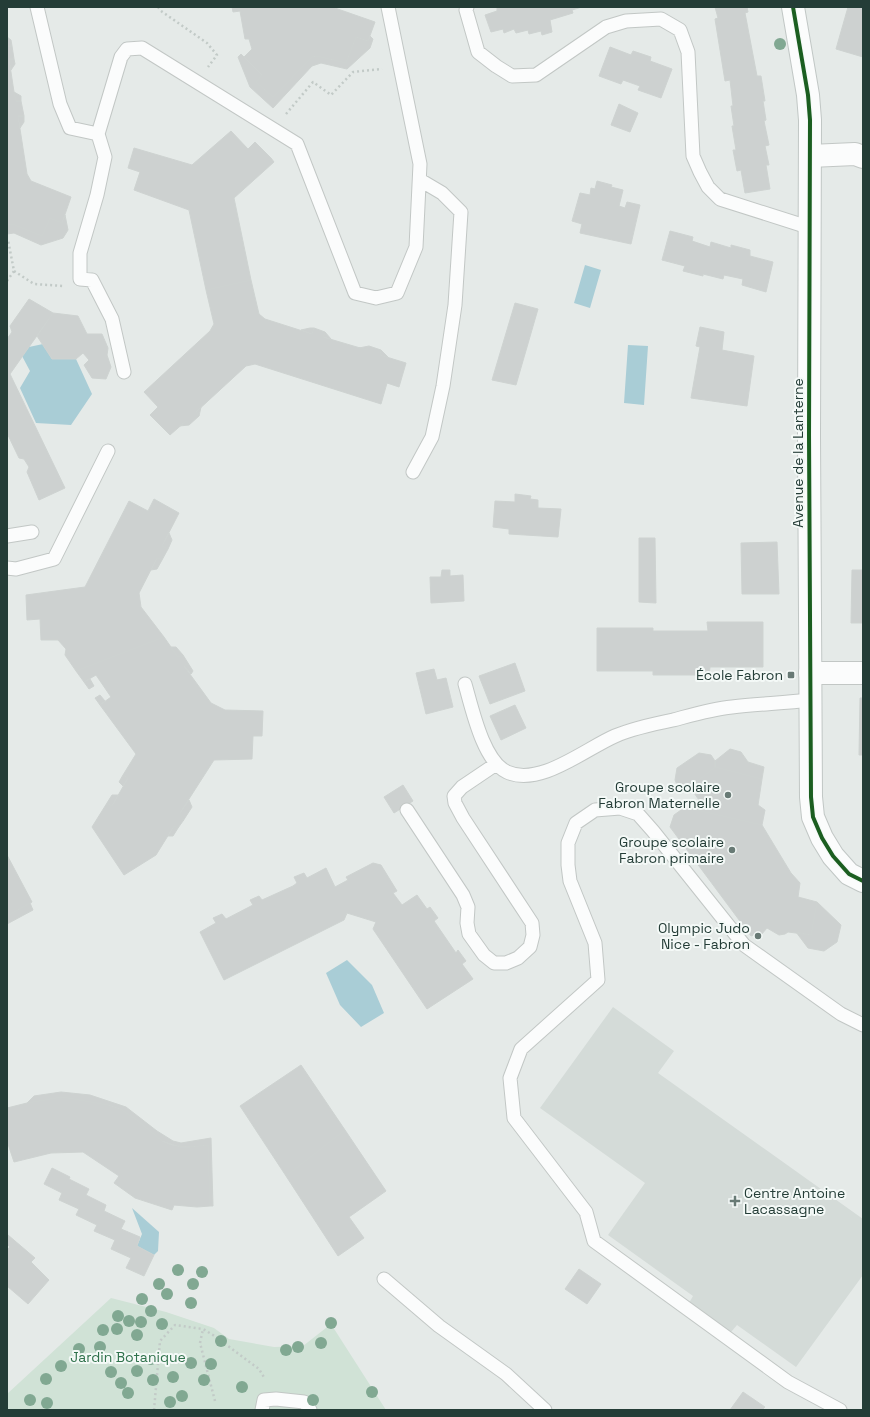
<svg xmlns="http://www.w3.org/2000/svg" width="870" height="1417" viewBox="0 0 870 1417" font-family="'Space Grotesk',sans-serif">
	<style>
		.built { fill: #d4dbd8 }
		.green { fill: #d0e2d6 }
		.water { fill: #a9cdd6 }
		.building { fill: #cdd1d0; stroke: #ced3d1 }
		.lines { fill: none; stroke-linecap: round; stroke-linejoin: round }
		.lane-casing { stroke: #c2c7c5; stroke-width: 15 }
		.street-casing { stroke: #c2c7c5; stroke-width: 24 }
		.secondary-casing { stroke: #c1c7c5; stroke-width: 24 }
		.path { stroke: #c2cac7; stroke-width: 2.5; stroke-dasharray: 2 3; stroke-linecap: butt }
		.lane { stroke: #fbfcfc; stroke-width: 13 }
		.street { stroke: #fbfcfc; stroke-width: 22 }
		.secondary { stroke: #fbfcfc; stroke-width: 22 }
		.cycleway-casing { stroke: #f4f9f7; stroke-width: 6 }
		.cycleway { stroke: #1b5e20; stroke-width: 4 }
		.tree { fill: #81a892 }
		.poi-dot { fill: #687a75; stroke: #f4f9f7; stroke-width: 1.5 }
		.labels { text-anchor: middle; stroke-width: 4; stroke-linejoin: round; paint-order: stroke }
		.street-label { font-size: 14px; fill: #243d37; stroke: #f4f9f7 }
		.poi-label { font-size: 14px; fill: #243d37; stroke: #f4f9f7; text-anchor: end }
		.park-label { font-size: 14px; fill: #30724c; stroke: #f4f9f7 }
	</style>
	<rect width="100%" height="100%" fill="#e5eae8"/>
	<!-- built -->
	<path class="built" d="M613,1007L674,1051L658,1073L863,1219V1275L796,1367L737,1325L731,1332L689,1303L693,1296L608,1235L645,1183L540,1108Z"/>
	<!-- green -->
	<path class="green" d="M111,1298L166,1312L214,1328L229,1339L274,1347L303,1346L331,1324L386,1410H7V1394Z"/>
	<!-- water -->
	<path class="water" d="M585,265L601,270L590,308L574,303Z
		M43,344L52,359H76L92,394L71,425L36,423L20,388L30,371L22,356L29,347Z
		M628,345L648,346L644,405L624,403Z
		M347,960L372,985L384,1013L361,1027L340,1005L326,973Z
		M132,1208L159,1232L158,1251L154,1255L137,1246L142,1234Z"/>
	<!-- building -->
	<path class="building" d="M232,7H332L375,22L368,41L356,37L346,63L317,56L312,57L273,97L256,82L262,75L244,57L252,49L249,39H245L240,11L233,12Z
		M497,7H582L572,10L573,13L550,20L552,32L542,35L541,31L529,34L528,30L516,33L514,29L504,33L503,29L491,32L485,15L497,11Z
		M715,7H747L748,12L745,13L757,76H761L765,101H763L766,120L764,121L769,145L765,146L769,165H766L770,189L745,193L741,170L737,171L733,150H736L732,126H734L731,106H733L730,80L725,81L715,19L718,18Z
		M848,7H863V57L836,49Z
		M370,36L373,39L370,48L347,69L321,63L312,66L273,108L250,87L238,57L241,54L262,75L256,82L273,97L312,57L317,56L346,63L356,37L368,41Z
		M7,37L11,40L12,46H7Z
		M7,46H12L14,59H9L14,92L16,101H21L24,116H18L27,174L31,181L71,197L62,223L50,218L42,236L12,224L7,225Z
		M610,47L631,55L633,51L651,57L650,61L672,69L661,98L638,90L640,86L623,80L621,84L599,76Z
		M9,59H14L15,64L11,70Z
		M14,92L21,96V101H16Z
		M619,104L638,113L630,132L611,125Z
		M18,116H24V122L20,128Z
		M231,131L248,149L255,142L271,158L274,162L234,198L251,280L206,290L189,210L134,190L140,172L128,168L134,148L192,165Z
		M597,181L612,185L611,187L623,190L619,206L625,208L627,202L640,205L631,244L580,233L582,224L572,221L580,193L590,195L591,188L595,189Z
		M65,215L68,230L63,238L41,245L14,233L7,234V225L12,224L42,236L50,218L62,223Z
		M670,231L693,237L692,241L710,247L711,242L731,248V245L750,250V256L773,262L766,292L742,285L743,279L724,275L723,279L703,274V276L683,271L685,266L662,260Z
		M251,280L259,314L265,319L312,334L314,328L325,332L323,337L367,350L369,346L381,350L380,355L406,363L399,387L387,383L381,404L255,364L246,366L196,412L199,416L189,425L186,421L170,435L150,415L158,407L144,392L210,331L214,324L206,290Z
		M29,299L53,313L10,374L65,488L39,500L27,472L29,467L24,459L19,458L7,433V339L12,332L10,326Z
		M515,303L538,309L516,385L492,380Z
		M53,313L78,316L87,334H102L108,348L107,355L111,367L106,379L92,378L84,365L89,360L83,353L76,359H52L37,336Z
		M700,327L724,332L722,350L754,356L747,406L691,398L700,347L696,346Z
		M310,328H314L312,334L301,330Z
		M325,332L331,339L323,337Z
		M369,346L367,350L359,348Z
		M381,350L389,358L380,355Z
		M201,407L199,416L196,412Z
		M186,421L189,425L179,426Z
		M515,494L531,496L530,499L538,500V508L561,509L558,537L509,534V529L493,527L495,501L515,502Z
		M154,499L179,513L162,546L168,549L162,560L157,558L139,593L141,607L164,637L76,671L65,655L66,649L58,640H41L40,619L27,620L26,595L85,587L129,501L148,511Z
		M169,533L172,540L168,549L162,546Z
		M639,538H655L656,603L639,602Z
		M777,542L779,594H742L741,543Z
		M157,558L162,560L157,569L151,570Z
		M442,570H450V576L463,575L464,601L431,603L430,577H441Z
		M852,570H863V623H851Z
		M707,622H763V667H710L709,675H653V671H597V628H653V631H708Z
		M164,637L178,657L183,655L188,663L184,666L211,703L225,710L263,711L262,736H253L252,759L214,760L180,813L183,821L178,828L174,826L156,855L124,875L92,827L107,803L112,806L128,778L123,775L136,754L100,705L111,697L96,675L84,682L76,671Z
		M170,647H176L183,655L178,657Z
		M188,663L193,671L191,674L184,666Z
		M515,663L525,691L490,704L479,676Z
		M434,669L437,680L446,678L453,707L426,714L416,673Z
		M90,679L94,686L89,689L84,682Z
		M100,695L105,701L100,705L95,698Z
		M860,698H863V755H859Z
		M515,705L526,728L501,740L490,716Z
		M730,749L741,752L748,762L764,767L762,779L715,767V761Z
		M699,753L711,755L715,761V767L690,787L677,785L675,780L677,768Z
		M715,767L762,779L758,805L765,810L762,825L692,809L701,803L690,787Z
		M123,775L128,778L123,786L119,782Z
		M403,785L413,801L394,813L384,797Z
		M112,795H118L112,806L107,803Z
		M189,800L192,807L183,821L180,813Z
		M688,805L692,809L762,825L791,873L800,883L798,897L817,902L811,935L788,932L785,934L779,935L767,928L761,935L758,933L751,936L670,827L674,815Z
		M174,826L178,828L173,836H168Z
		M7,855L32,902L7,916Z
		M373,863L381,865L397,891L393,893L402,905L417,895L427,909L430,907L438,918L434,921L456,953L458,950L466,961L462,964L473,979L427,1009L373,929L376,922L347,913L344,920L224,980L200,932L216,923L213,918L222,914L226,919L253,905L250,900L259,896L262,900L293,886L297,883L294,877L304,873L307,878L326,868L335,887L348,880L346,877Z
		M817,902L841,925L837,942L824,951L808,948L796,932L811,935Z
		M30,903L33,910L7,924V916Z
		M301,1065L345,1130L286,1176L240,1106Z
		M61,1092L90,1095L126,1107L157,1131L173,1141L181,1143L211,1138L213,1206H210L208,1145L190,1147H180L162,1141L138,1121L120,1109L108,1105L62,1097L27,1103L34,1096Z
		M62,1097L108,1105L120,1109L138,1121L162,1141L172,1145L190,1147L208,1145L210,1206L197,1207L174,1205L172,1210L135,1198L114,1183L119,1176L83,1152L51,1153L14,1162L7,1141V1108L27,1103Z
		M345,1130L386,1191L349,1217L364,1238L338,1256L286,1176Z
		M52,1168L70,1177L69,1179L89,1189L86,1195L106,1205L104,1211L125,1221L121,1229L140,1237L137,1246L154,1255L144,1276L126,1268L131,1258L111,1249L115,1240L94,1231L97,1225L76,1215L79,1209L59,1200L62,1193L44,1184Z
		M8,1235L35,1258L31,1262L49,1280L28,1304L7,1286V1250L10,1247L7,1244V1236Z
		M579,1269L601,1284L587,1304L565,1289Z
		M743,1392L765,1407L762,1410H730Z"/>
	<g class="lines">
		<defs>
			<path id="lane" d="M37,7L60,104L70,128L98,134L121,57L127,49L142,48L297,144L355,293L376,298L397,293L416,247L420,164L388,7
				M467,7L466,10L478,52L496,66L512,76L536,75L606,27L626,21L661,19L680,30L688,52L693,156L700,172L708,187L720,199L811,228
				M98,134L105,157L97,195L80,253V279L92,280L112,319L124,372
				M413,472L432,437L443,386L455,305L461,212L442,193L420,180
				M7,536L32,532
				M7,568L16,569L54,559L108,451
				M465,684C472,708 483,761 507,772C540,787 585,749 615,736C634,728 653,724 673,720C692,715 712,709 732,707C758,704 784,703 810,700
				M407,810L463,895L468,907L467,923L469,934L484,955L494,963H506L518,958L530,947L533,935L532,923L463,818L455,803L454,796L462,787L496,764
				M384,1279L439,1326L506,1374L545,1410
				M262,1410L264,1400L276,1399L304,1402L310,1410
				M840,1410L788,1382L594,1241L586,1212L514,1118L510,1078L521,1049L598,980L595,943L570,881L568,865V843L576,823L595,810L620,808L638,814L653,831L744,945L841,1014L863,1025"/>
			<path id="street" d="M810,156L855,154L863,157
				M810,673H863"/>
			<path id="secondary" d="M793,7L808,95L810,120L809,435L811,797L813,817L822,838L833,856L849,874L863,881"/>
		</defs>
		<!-- lane casing -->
		<use href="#lane" class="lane-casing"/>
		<!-- street casing -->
		<use href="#street" class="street-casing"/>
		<!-- secondary casing -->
		<use href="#secondary" class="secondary-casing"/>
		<!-- path -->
		<path class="path" d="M158,7L161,11L207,43L217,55L208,67
			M286,114L313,82L331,95L353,72L382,69
			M14,271L34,284L63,286
			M7,281L14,271L8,240
			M215,1401L200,1343L203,1329L213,1335L259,1369L265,1379
			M154,1410L160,1341L175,1325L203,1329"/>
		<!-- lane -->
		<use href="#lane" class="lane"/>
		<!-- street -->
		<use href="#street" class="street"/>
		<!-- secondary -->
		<use href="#secondary" class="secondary"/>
		<defs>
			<path id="cycleway" d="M793,7L808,95L810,120L809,435L811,797L813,817L822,838L833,856L849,874L863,881"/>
		</defs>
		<!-- cycleway casing -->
		<use href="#cycleway" class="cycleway-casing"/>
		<!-- cycleway -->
		<use href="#cycleway" class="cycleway"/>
	</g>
	<!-- trees -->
	<g class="tree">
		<circle cx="780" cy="44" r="6"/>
		<circle cx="178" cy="1270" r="6"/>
		<circle cx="202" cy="1272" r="6"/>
		<circle cx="159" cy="1284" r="6"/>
		<circle cx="193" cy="1284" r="6"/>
		<circle cx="167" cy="1294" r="6"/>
		<circle cx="142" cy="1299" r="6"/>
		<circle cx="191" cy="1303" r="6"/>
		<circle cx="151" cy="1311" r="6"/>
		<circle cx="118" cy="1316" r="6"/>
		<circle cx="129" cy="1321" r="6"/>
		<circle cx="141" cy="1322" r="6"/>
		<circle cx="331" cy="1323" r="6"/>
		<circle cx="162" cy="1324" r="6"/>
		<circle cx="117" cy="1329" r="6"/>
		<circle cx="103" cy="1330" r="6"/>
		<circle cx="137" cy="1335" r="6"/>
		<circle cx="221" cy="1341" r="6"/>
		<circle cx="321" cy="1343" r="6"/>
		<circle cx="100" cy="1347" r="6"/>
		<circle cx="298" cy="1347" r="6"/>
		<circle cx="79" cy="1349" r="6"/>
		<circle cx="286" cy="1350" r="6"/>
		<circle cx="151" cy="1359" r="6"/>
		<circle cx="191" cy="1363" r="6"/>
		<circle cx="211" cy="1364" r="6"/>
		<circle cx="61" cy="1366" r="6"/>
		<circle cx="137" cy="1371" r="6"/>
		<circle cx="111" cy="1372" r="6"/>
		<circle cx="173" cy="1377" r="6"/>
		<circle cx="46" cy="1379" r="6"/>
		<circle cx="153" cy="1380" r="6"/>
		<circle cx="204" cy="1380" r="6"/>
		<circle cx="121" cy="1383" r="6"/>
		<circle cx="242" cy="1387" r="6"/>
		<circle cx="372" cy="1392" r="6"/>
		<circle cx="128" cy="1393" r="6"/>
		<circle cx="182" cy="1396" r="6"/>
		<circle cx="30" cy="1400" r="6"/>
		<circle cx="313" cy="1400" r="6"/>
		<circle cx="170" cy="1402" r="6"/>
		<circle cx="47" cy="1403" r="6"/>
	</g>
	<!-- markers -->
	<g class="poi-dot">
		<rect x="787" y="671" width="8" height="8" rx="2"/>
		<circle cx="728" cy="795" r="4"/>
		<circle cx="732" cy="850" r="4"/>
		<circle cx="758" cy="936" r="4"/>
		<path d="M733 1195h4v4h4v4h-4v4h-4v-4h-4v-4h4z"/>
	</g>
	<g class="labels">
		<!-- street labels -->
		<g class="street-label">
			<text transform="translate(798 453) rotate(-90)" y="5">Avenue de la Lanterne</text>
		</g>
		<!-- poi labels -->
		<g class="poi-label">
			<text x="783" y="680">École Fabron</text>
			<text x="720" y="792">Groupe scolaire<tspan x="720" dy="16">Fabron Maternelle</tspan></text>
			<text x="724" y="847">Groupe scolaire<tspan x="724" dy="16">Fabron primaire</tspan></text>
			<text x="750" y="933">Olympic Judo<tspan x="750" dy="16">Nice - Fabron</tspan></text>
			<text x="744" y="1198" text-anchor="start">Centre Antoine<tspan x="744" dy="16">Lacassagne</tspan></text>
		</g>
		<!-- park labels -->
		<g class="park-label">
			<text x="128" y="1362">Jardin Botanique</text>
		</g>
	</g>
	<!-- border -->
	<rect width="870" height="1417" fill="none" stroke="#243d37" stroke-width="16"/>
</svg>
